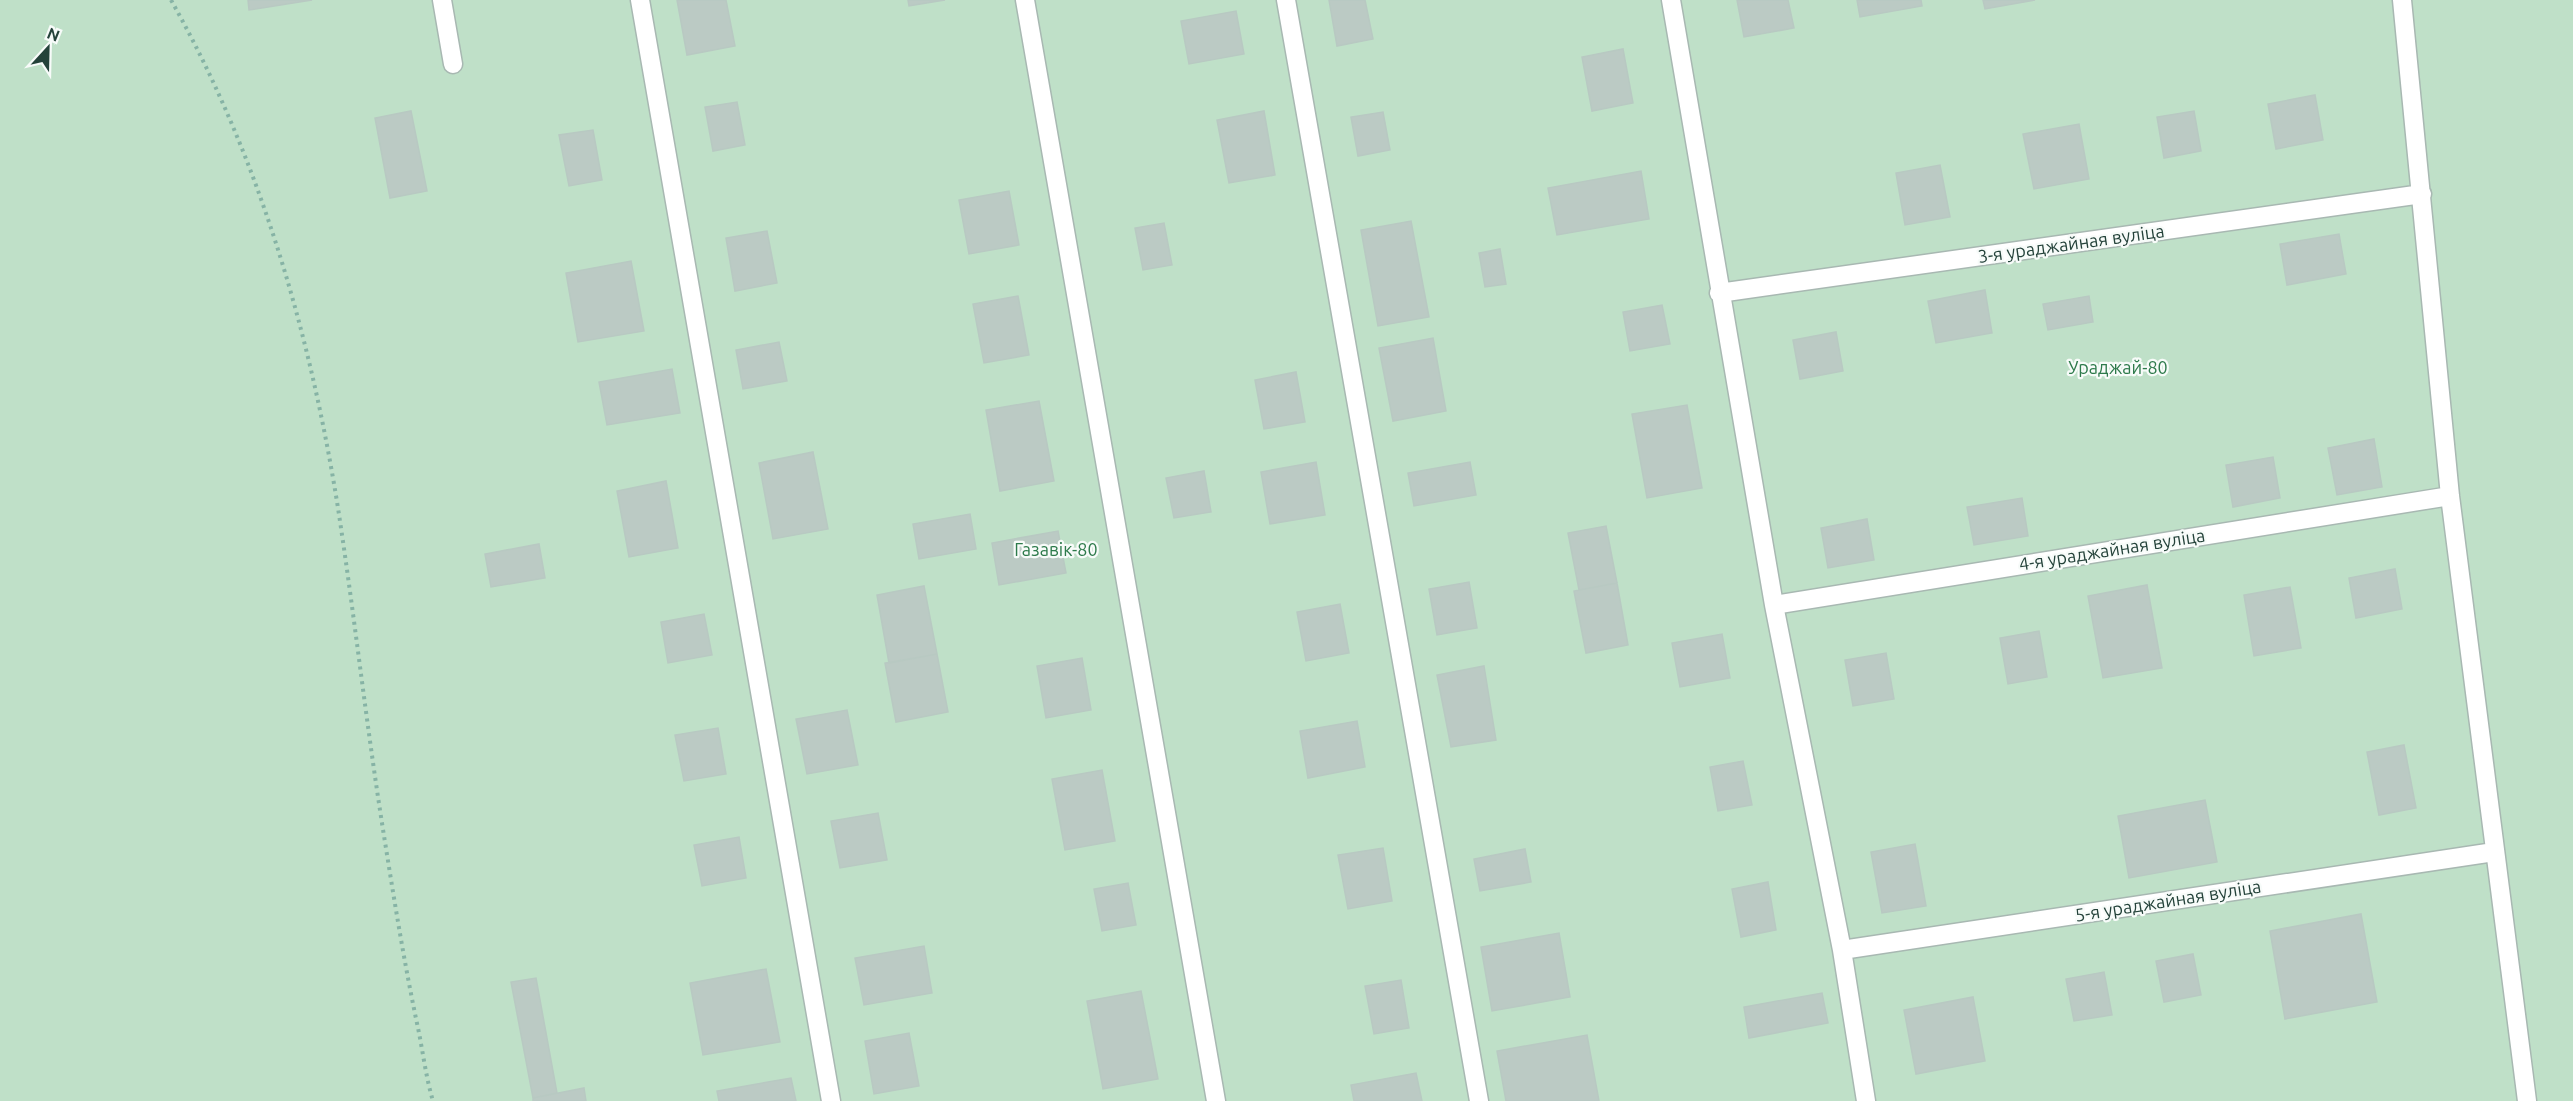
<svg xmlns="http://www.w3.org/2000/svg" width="2573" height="1101" viewBox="0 0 2573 1101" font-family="Ubuntu,sans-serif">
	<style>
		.green { fill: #bfe0c8 }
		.building { fill: #bbcac4; stroke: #b8c9c2; stroke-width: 1.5 }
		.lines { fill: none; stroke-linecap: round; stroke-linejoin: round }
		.lane-casing { stroke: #a8b8b2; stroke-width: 21 }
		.path { stroke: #86b3a5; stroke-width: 4; stroke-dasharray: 3 4.5; stroke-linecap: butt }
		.lane { stroke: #fff; stroke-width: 18 }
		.labels { text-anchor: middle; stroke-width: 4.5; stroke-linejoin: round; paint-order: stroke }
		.street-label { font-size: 18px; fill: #24423a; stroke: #f7fbf9 }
		.park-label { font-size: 18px; fill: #2d7a4b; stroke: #f7fbf9 }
	</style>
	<rect width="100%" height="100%" fill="#e6efeb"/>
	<!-- green -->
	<path class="green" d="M0,0H2573V1101H0Z"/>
	<!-- building -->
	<path class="building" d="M248,0H312L249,10Z
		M677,0H726L735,46L687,55Z
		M908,0H945L909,6Z
		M1329,0H1365L1373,39L1337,46Z
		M1737,0H1788L1794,28L1744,37Z
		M1857,0H1921L1922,6L1860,17Z
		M1983,0H2035L1985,9Z
		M1236,11L1244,54L1189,64L1181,21Z
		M1623,49L1633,103L1592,111L1582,57Z
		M2315,95L2323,140L2276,149L2268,104Z
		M737,102L745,145L713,151L705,107Z
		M411,111L427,191L390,198L375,118Z
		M1264,111L1275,175L1229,183L1217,120Z
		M2194,111L2201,151L2164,158L2157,117Z
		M1383,112L1390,150L1358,156L1351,117Z
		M2079,124L2089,179L2034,189L2023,134Z
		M593,130L602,180L569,186L559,135Z
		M1940,165L1950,217L1905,225L1896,173Z
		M1641,171L1649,219L1557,235L1548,188Z
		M1009,191L1019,245L969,254L959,200Z
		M1411,221L1429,317L1378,326L1361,230Z
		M1164,223L1172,265L1143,270L1135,228Z
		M767,231L777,283L735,291L726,238Z
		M2339,234L2346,274L2287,285L2280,244Z
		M1500,249L1506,284L1485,287L1479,253Z
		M631,261L644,331L578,342L566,273Z
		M1985,290L1992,333L1936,343L1928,301Z
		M1018,296L1029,355L984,363L973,304Z
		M2089,296L2093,322L2048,330L2043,304Z
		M1662,305L1670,344L1630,351L1623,312Z
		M1836,332L1843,371L1800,379L1793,340Z
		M1433,338L1446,411L1393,421L1379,348Z
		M779,342L787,381L743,389L736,350Z
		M672,369L680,413L607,425L599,382Z
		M1296,372L1305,422L1264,429L1255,380Z
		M1039,401L1054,481L1000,491L986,410Z
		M1687,405L1702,488L1647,498L1632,414Z
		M2374,439L2382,487L2337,495L2328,448Z
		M813,452L828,529L773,539L759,463Z
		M2273,457L2280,498L2233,507L2226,465Z
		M1316,462L1325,515L1270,524L1261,472Z
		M1470,462L1476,495L1414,506L1408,473Z
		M1204,471L1211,512L1174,518L1166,478Z
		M666,481L678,548L629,557L617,491Z
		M2022,498L2028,536L1974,545L1967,507Z
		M970,514L976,549L919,559L913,524Z
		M1867,519L1874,560L1828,568L1821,528Z
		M1606,526L1617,583L1579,590L1568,533Z
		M1058,531L1066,573L999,585L992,543Z
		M539,544L545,578L491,587L485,554Z
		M2395,569L2402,609L2356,618L2349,578Z
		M1469,582L1477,628L1437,635L1429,589Z
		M1617,583L1628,645L1586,653L1574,591Z
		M2147,585L2162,668L2103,678L2088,596Z
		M924,586L937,654L889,663L877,595Z
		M2290,587L2301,648L2254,656L2244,595Z
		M1340,604L1349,653L1306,661L1297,612Z
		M704,614L712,655L668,663L661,622Z
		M2039,631L2047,677L2008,684L2000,638Z
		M1722,634L1730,678L1680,687L1672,643Z
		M1886,653L1894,699L1853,706L1845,660Z
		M937,654L948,712L896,722L885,663Z
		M1082,658L1091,710L1046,718L1037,666Z
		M1484,666L1496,740L1451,747L1437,675Z
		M847,710L858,765L807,774L796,719Z
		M1357,721L1365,767L1308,778L1300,731Z
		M718,728L726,774L684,781L675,735Z
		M2404,745L2416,808L2379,815L2367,752Z
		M1743,761L1752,805L1718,811L1710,767Z
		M1102,770L1115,841L1065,850L1052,779Z
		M2205,800L2217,862L2129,878L2118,816Z
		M878,813L887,860L840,868L831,821Z
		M739,837L746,878L702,886L694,845Z
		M1915,844L1926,906L1882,913L1871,852Z
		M1383,848L1392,901L1348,909L1338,855Z
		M1525,849L1531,882L1480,891L1474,859Z
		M1768,882L1776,930L1741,937L1732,889Z
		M1128,883L1136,925L1102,931L1094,889Z
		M2361,914L2377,1002L2285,1019L2270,931Z
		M1559,933L1570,997L1492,1011L1481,947Z
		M924,946L932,993L864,1005L855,958Z
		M2193,954L2201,995L2164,1002L2156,961Z
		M766,969L780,1042L703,1055L690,983Z
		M2104,972L2112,1015L2074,1021L2066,979Z
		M536,978L557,1093L533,1098L511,982Z
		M1401,980L1409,1028L1374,1034L1365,986Z
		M1141,991L1158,1079L1103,1089L1087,1001Z
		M1822,993L1828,1023L1749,1038L1744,1007Z
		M1973,997L1985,1061L1916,1074L1904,1010Z
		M909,1033L919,1086L874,1094L865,1041Z
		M1587,1035L1599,1101H1506L1497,1051Z
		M1416,1073L1422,1101H1354L1351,1085Z
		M791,1078L796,1101H719L717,1091Z
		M584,1088L586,1101H533V1098Z"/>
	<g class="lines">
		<defs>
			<path id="lane" d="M442,0L453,64
				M640,0L831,1101
				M1025,0L1216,1101
				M1286,0L1479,1101
				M1671,0L1774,605L1842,950L1866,1101
				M2402,0L2450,496L2527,1101
				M1719,293L2422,194
				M1774,605L2450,496
				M1842,950L2494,852"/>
		</defs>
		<!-- lane casing -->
		<use href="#lane" class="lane-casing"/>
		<!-- path -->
		<path class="path" d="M171,0C259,156 310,332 338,508C355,619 367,731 385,842C395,905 405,967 418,1028C423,1052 426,1078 433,1101"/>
		<!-- lane -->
		<use href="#lane" class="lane"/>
	</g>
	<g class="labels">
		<!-- street labels -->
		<g class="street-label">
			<text transform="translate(2071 244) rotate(-8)" y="6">3-я ураджайная вуліца</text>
			<text transform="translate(2112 550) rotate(-9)" y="6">4-я ураджайная вуліца</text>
			<text transform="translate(2168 901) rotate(-9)" y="6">5-я ураджайная вуліца</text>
		</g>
		<!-- park labels -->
		<g class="park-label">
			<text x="2118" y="374">Ураджай-80</text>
			<text x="1056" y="556">Газавік-80</text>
		</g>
	</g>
	<!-- north arrow -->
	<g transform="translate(48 48) rotate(22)" stroke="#f7fbf9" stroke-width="4.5" paint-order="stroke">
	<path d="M0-4.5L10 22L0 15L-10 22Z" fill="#24423a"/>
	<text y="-9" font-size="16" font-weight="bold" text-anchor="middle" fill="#24423a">N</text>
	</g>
</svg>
